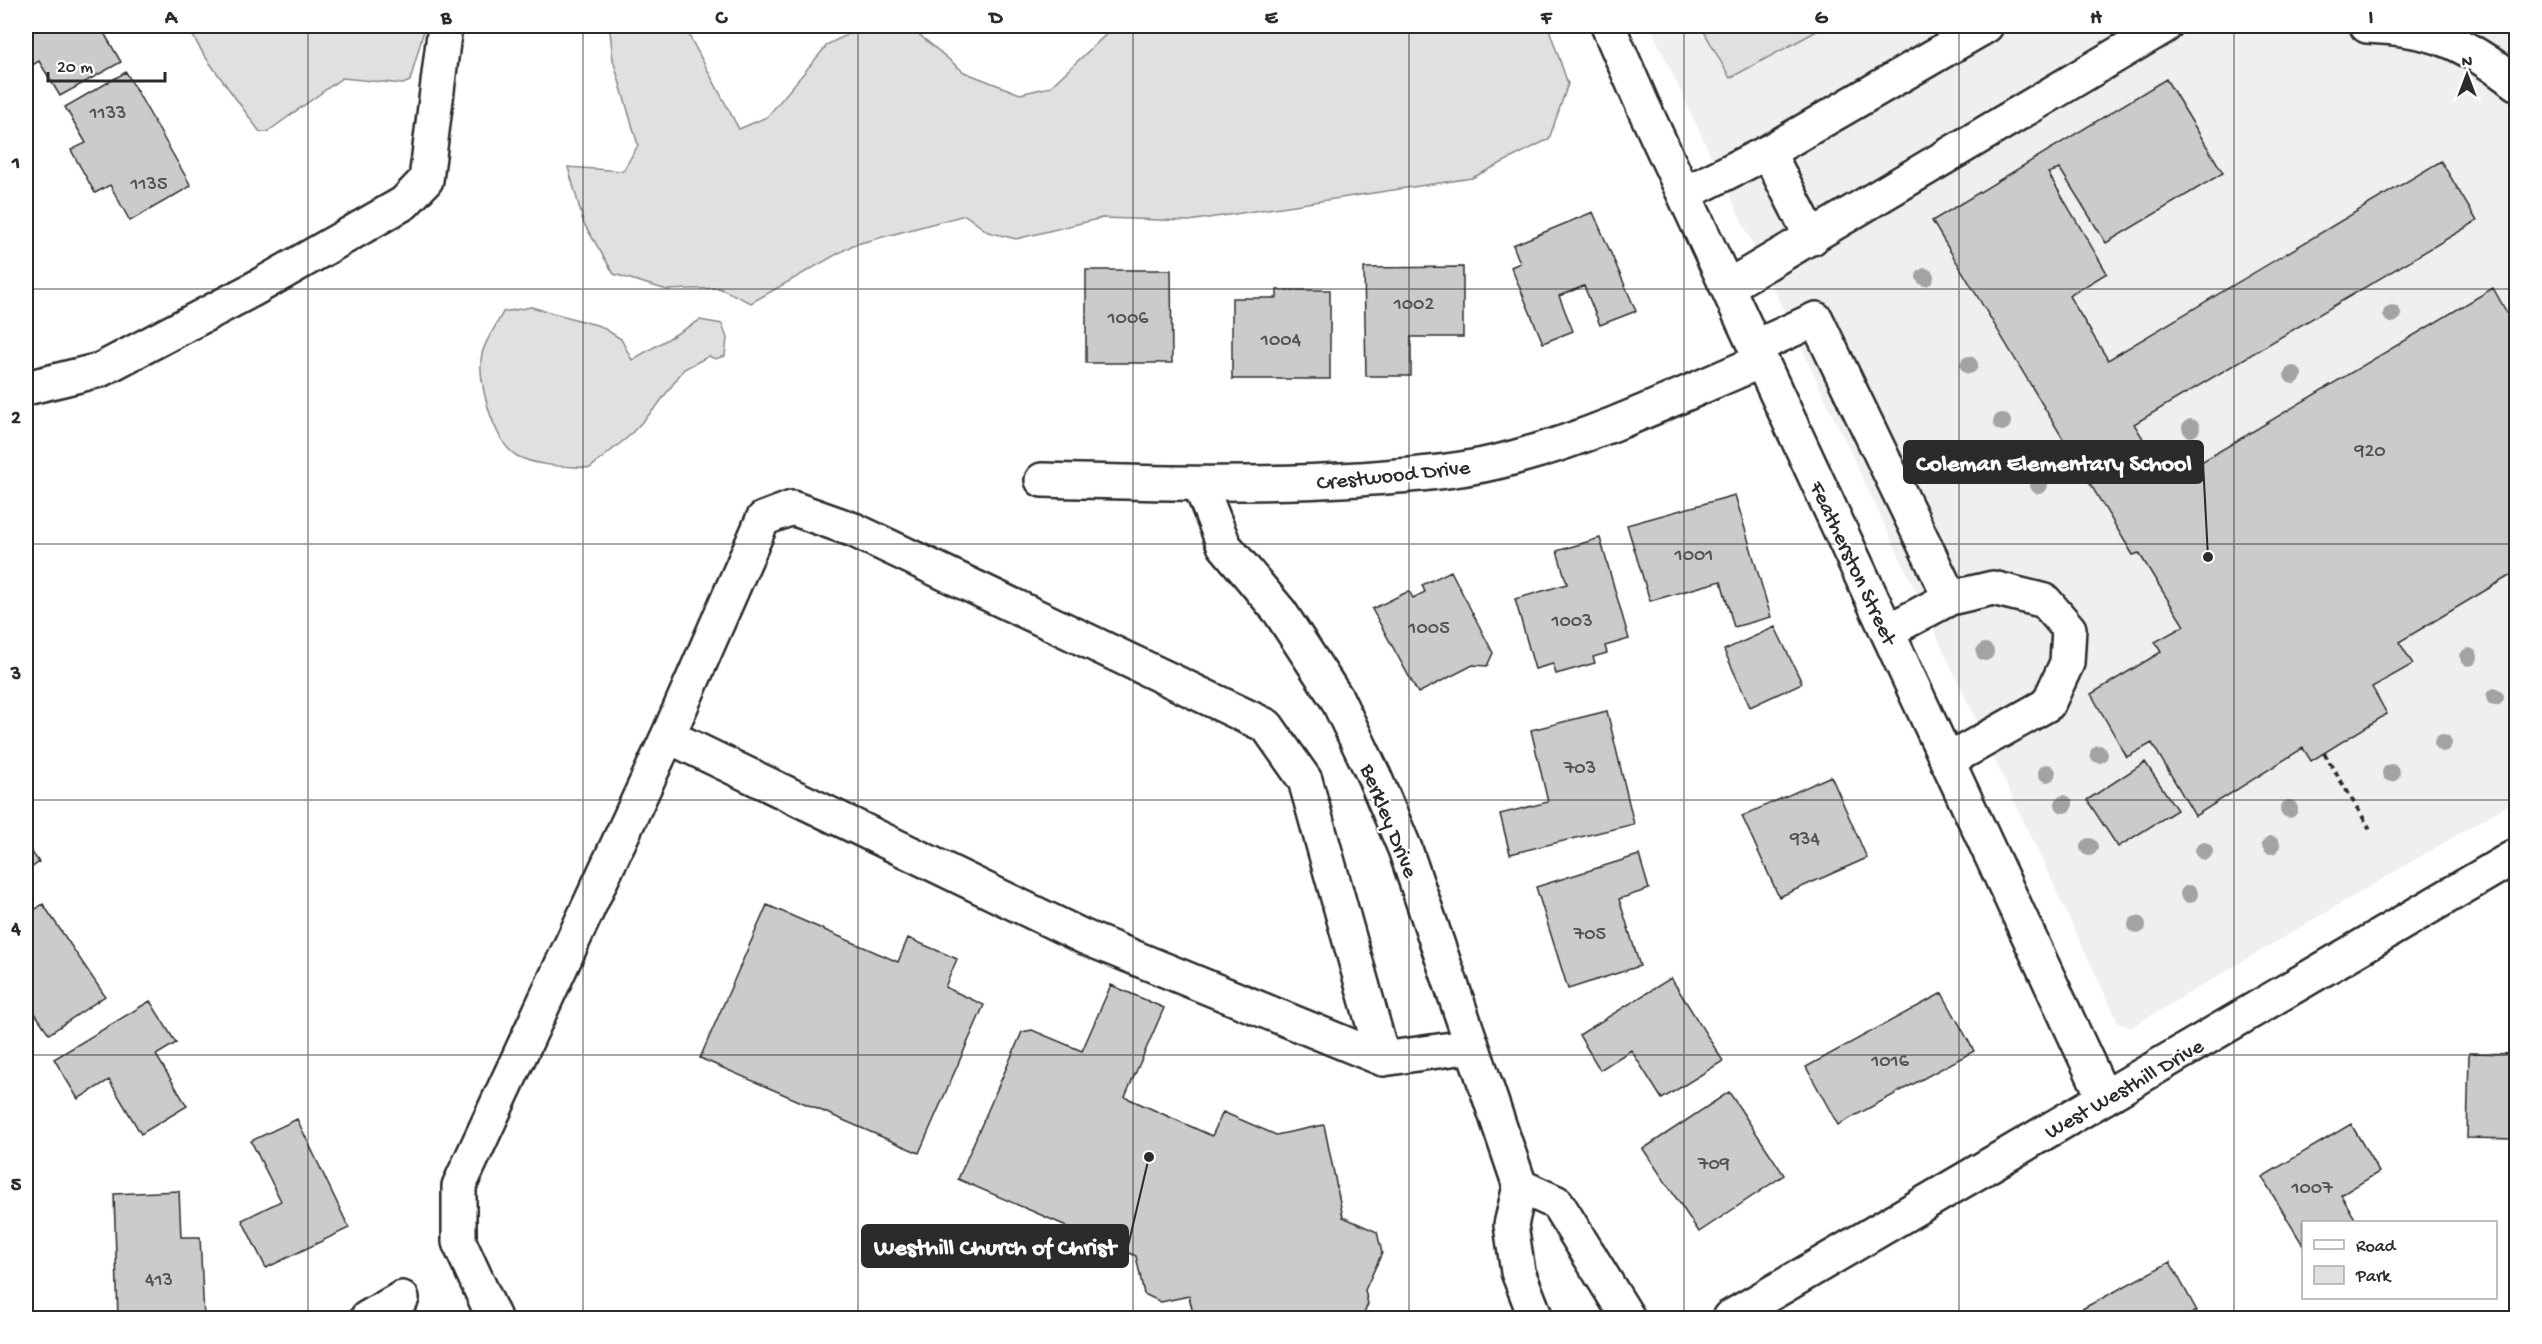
<svg xmlns="http://www.w3.org/2000/svg" width="2542" height="1344" viewBox="0 0 2542 1344" font-family="'Gochi Hand',sans-serif">
	<style>
		.built { fill: #efefef }
		.green { fill: #e0e0e0; stroke: #868686; stroke-width: 1.5 }
		.building { fill: #cbcbcb; stroke: #2b2b2b; stroke-width: 1.5 }
		.lines { fill: none; stroke-linecap: round; stroke-linejoin: round }
		.minor-casing { stroke: #2b2b2b; stroke-width: 38 }
		.path { stroke: #2b2b2b; stroke-width: 4; stroke-dasharray: 6 4.5; stroke-linecap: butt }
		.minor { stroke: #fff; stroke-width: 33 }
		.tree { fill: #a3a3a3 }
		.grid { fill: none; stroke: #2b2b2b; stroke-width: 1.5; stroke-opacity: 0.55 }
		.labels { text-anchor: middle; stroke-width: 4.5; stroke-linejoin: round; paint-order: stroke }
		.number-label { font-size: 20px; fill: #535353 }
		.street-label { font-size: 22px; fill: #2b2b2b; stroke: #fff }
		.leader { fill: none; stroke: #2b2b2b; stroke-width: 2 }
		.callout-dot { fill: #2b2b2b; stroke: #fff; stroke-width: 2 }
		.callout { fill: #2b2b2b; stroke: #2b2b2b; stroke-width: 2 }
		.callout-label { font-size: 24px; text-anchor: middle; font-weight: bold; fill: #fff }
		.neatline { fill: none; stroke: #2b2b2b; stroke-width: 2 }
		.grid-label { font-size: 20px; text-anchor: middle; font-weight: bold; fill: #2b2b2b }
	</style>
	<rect width="100%" height="100%" fill="#fff"/>
	<filter id="ink" filterUnits="userSpaceOnUse"><feTurbulence type="fractalNoise" baseFrequency=".0167" numOctaves="2"/><feDisplacementMap in="SourceGraphic" scale="12" xChannelSelector="R" yChannelSelector="G"/><feConvolveMatrix kernelMatrix="1 2 1 2 8 2 1 2 1" color-interpolation-filters="sRGB"/></filter>
	<g filter="url(#ink)">
		<!-- built -->
		<path class="built" d="M1650,26H2516V800L2130,1028L2118,1022Z"/>
		<!-- green -->
		<path class="green" d="M187,26H425L410,81L403,84L342,78L267,132H260L204,55Z
			M615,26H684L739,129L767,117L828,44L855,31L916,32L964,72L1020,94L1050,87L1115,26H1548L1568,84L1549,139L1472,178L1189,221L1102,218L1016,239L988,232L965,215L853,245L751,303L719,288L667,290L614,274L584,224L568,167L623,171L638,145L613,60L610,31Z
			M1701,26H1826L1730,78Z
			M531,307L600,326L621,339L632,360L700,320L722,324L727,338L725,356L715,359L709,356L684,369L657,406L628,437L590,468C566,466 539,467 517,456C494,444 476,378 482,354C485,340 497,325 503,312Z"/>
		<!-- building -->
		<path class="building" d="M26,26H100L121,62L60,96L39,61L26,69Z
			M126,72L191,186L130,221L110,185L95,193L71,150L86,143L65,107Z
			M2166,79L2223,173L2106,243L2060,169L2048,173L2107,273L2069,296L2108,360L2441,161L2477,221L2134,424L2166,476L2169,473L2173,479L2493,288L2516,329V572L2399,642L2413,664L2372,687L2387,714L2311,761L2303,748L2195,816L2152,743L2127,757L2091,694L2161,652L2155,642L2184,626L2139,553L2133,555L1932,221Z
			M1593,212L1636,311L1600,325L1584,286L1559,296L1573,331L1543,343L1511,267L1520,263L1513,245Z
			M1463,267V337H1411V376H1366L1364,268Z
			M1086,270H1171L1172,363H1086Z
			M1277,290H1330V379H1232V298H1277Z
			M1735,495L1771,617L1734,627L1721,581L1650,601L1627,525Z
			M1600,538L1629,639L1605,646L1607,653L1593,657L1595,663L1556,674L1553,664L1535,669L1515,599L1567,584L1557,551Z
			M1451,571L1493,653L1487,666L1473,665L1418,693L1372,609L1409,591L1413,598L1425,592L1422,585Z
			M1775,627L1802,683L1750,707L1724,650Z
			M1607,711L1634,824L1510,854L1500,814L1548,802L1531,730Z
			M2145,762L2177,810L2118,847L2087,800Z
			M1831,776L1867,858L1779,897L1742,816Z
			M26,844L39,862L26,872Z
			M1639,855L1649,889L1619,899L1640,966L1568,989L1536,887Z
			M43,904L105,996L49,1034L26,1000V916Z
			M767,905L898,962L908,938L957,959L945,987L984,1005L919,1153L700,1058Z
			M1671,978L1723,1061L1662,1099L1631,1050L1600,1070L1579,1035Z
			M1111,985L1164,1008L1125,1097L1212,1136L1223,1112L1276,1135L1324,1125L1343,1217L1377,1232L1382,1253L1365,1290L1368,1304L1362,1318H1194L1189,1296L1161,1302L1144,1294L1136,1256L958,1179L1022,1032L1032,1030L1082,1051Z
			M1942,993L1974,1051L1838,1125L1806,1067Z
			M150,1001L176,1043L156,1055L187,1106L141,1134L109,1080L78,1099L54,1059Z
			M2469,1053L2516,1054V1139L2467,1138Z
			M1729,1092L1784,1175L1699,1232L1643,1149Z
			M297,1119L349,1228L266,1268L242,1220L281,1201L251,1141Z
			M2351,1124L2379,1172L2341,1195L2357,1222H2304V1247L2262,1177Z
			M179,1191L181,1237H200L204,1318H118L114,1194Z
			M2170,1262L2197,1311L2184,1318L2067,1317Z"/>
		<g class="lines">
			<defs>
				<path id="minor" d="M1608,26L1643,106L2104,1098
					M2367,26C2435,29 2464,42 2516,83
					M1768,152L1812,238
					M1684,194L1768,152L1986,26
					M1727,287L2165,26
					M1755,347L1816,319L1950,598L1888,631
					M26,388L100,370L252,290L404,203L426,180L445,26
					M1042,480C1148,483 1253,486 1359,479C1412,475 1465,472 1516,457C1601,434 1681,395 1761,361
					M1200,485L1224,545L1280,612L1337,699L1374,776L1405,849L1520,1186L1511,1225L1518,1272L1536,1318
					M1947,761L2048,704L2067,663L2069,629L2045,601L1993,588L1950,598
					M1383,1059L1305,780L1267,726L854,530L792,508L763,519L668,736L1084,937L1383,1059L1472,1046
					M1520,1186L1557,1203L1628,1318
					M367,1318L402,1298
					M494,1318L459,1242V1186L668,736
					M1729,1318L2516,856"/>
			</defs>
			<!-- minor casing -->
			<use href="#minor" class="minor-casing"/>
			<!-- path -->
			<path class="path" d="M2324,753L2370,829"/>
			<!-- minor -->
			<use href="#minor" class="minor"/>
		</g>
		<!-- trees -->
		<g class="tree">
			<circle cx="1925" cy="277" r="9"/>
			<circle cx="2392" cy="314" r="9"/>
			<circle cx="1969" cy="365" r="9"/>
			<circle cx="2293" cy="375" r="9"/>
			<circle cx="2002" cy="422" r="9"/>
			<circle cx="2191" cy="428" r="9"/>
			<circle cx="2039" cy="485" r="9"/>
			<circle cx="1985" cy="652" r="9"/>
			<circle cx="2469" cy="657" r="9"/>
			<circle cx="2495" cy="697" r="9"/>
			<circle cx="2443" cy="743" r="9"/>
			<circle cx="2099" cy="754" r="9"/>
			<circle cx="2047" cy="773" r="9"/>
			<circle cx="2391" cy="773" r="9"/>
			<circle cx="2064" cy="804" r="9"/>
			<circle cx="2289" cy="809" r="9"/>
			<circle cx="2271" cy="845" r="9"/>
			<circle cx="2089" cy="847" r="9"/>
			<circle cx="2204" cy="851" r="9"/>
			<circle cx="2189" cy="894" r="9"/>
			<circle cx="2137" cy="925" r="9"/>
		</g>
	</g>
	<!-- grid -->
	<path class="grid" d="M308,26V1318M583,26V1318M858,26V1318M1133,26V1318M1409,26V1318M1684,26V1318M1959,26V1318M2234,26V1318M26,289H2516M26,544H2516M26,800H2516M26,1055H2516"/>
	<g class="labels">
		<!-- number labels -->
		<g class="number-label">
			<text x="108" y="118">1133</text>
			<text x="149" y="189">1135</text>
			<text x="1414" y="309">1002</text>
			<text x="1128" y="323">1006</text>
			<text x="1281" y="345">1004</text>
			<text x="2370" y="456">920</text>
			<text x="1694" y="560">1001</text>
			<text x="1572" y="626">1003</text>
			<text x="1429" y="633">1005</text>
			<text x="1580" y="773">703</text>
			<text x="1805" y="844">934</text>
			<text x="1590" y="939">705</text>
			<text x="1890" y="1066">1016</text>
			<text x="1714" y="1169">709</text>
			<text x="2312" y="1193">1007</text>
			<text x="159" y="1285">413</text>
		</g>
		<!-- street labels -->
		<g class="street-label">
			<text transform="translate(1393 473) rotate(-6)" y="8">Crestwood Drive</text>
			<text transform="translate(1855 562) rotate(65)" y="8">Featherston Street</text>
			<text transform="translate(1391 820) rotate(68)" y="8">Berkley Drive</text>
			<text transform="translate(2123 1087) rotate(-30)" y="8">West Westhill Drive</text>
		</g>
	</g>
	<!-- callouts -->
	<path class="leader" d="M2208 557L2203 462M1149 1157L1128 1246"/>
	<g class="callout-dot">
		<circle cx="2208" cy="557" r="6"/>
		<circle cx="1149" cy="1157" r="6"/>
	</g>
	<g class="callout">
		<rect x="1904" y="441" width="299" height="42" rx="6"/>
		<rect x="862" y="1225" width="266" height="42" rx="6"/>
	</g>
	<g class="callout-label">
		<text x="2054" y="470">Coleman Elementary School</text>
		<text x="995" y="1254">Westhill Church of Christ</text>
	</g>
	<!-- margin -->
	<rect width="2542" height="1344" fill="none" stroke="#fff" stroke-width="66"/>
	<!-- legend -->
	<rect x="2302" y="1221" width="195" height="78" fill="#ffffff" stroke="#aaaaaa" stroke-width="1.5"/>
	<rect x="2314" y="1240" width="30" height="9" fill="#ffffff" stroke="#aaaaaa" stroke-width="1.5"/>
	<text x="2356" y="1251" font-size="18" fill="#2b2b2b">Road</text>
	<rect x="2314" y="1266" width="30" height="18" fill="#e0e0e0" stroke="#aaaaaa" stroke-width="1.5"/>
	<text x="2356" y="1281" font-size="18" fill="#2b2b2b">Park</text>
	<!-- north arrow -->
	<g transform="translate(2467 75)" stroke="#ffffff" stroke-width="4.5" paint-order="stroke">
	<path d="M0-4.5L10 22L0 15L-10 22Z" fill="#2b2b2b"/>
	<text y="-9" font-size="16" font-weight="bold" text-anchor="middle" fill="#2b2b2b">N</text>
	</g>
	<!-- scale -->
	<path d="M48 72v9h117v-9" fill="none" stroke="#2b2b2b" stroke-width="3"/>
	<text x="57" y="72" font-size="18" fill="#2b2b2b" stroke="#ffffff" stroke-width="4.5" paint-order="stroke">20 m</text>
	<rect x="33" y="33" width="2476" height="1278" class="neatline"/>
	<g class="grid-label">
		<text x="171" y="23">A</text>
		<text x="446" y="23">B</text>
		<text x="721" y="23">C</text>
		<text x="996" y="23">D</text>
		<text x="1271" y="23">E</text>
		<text x="1546" y="23">F</text>
		<text x="1821" y="23">G</text>
		<text x="2096" y="23">H</text>
		<text x="2371" y="23">I</text>
		<text x="16" y="168">1</text>
		<text x="16" y="423">2</text>
		<text x="16" y="679">3</text>
		<text x="16" y="934">4</text>
		<text x="16" y="1190">5</text>
	</g>
</svg>
